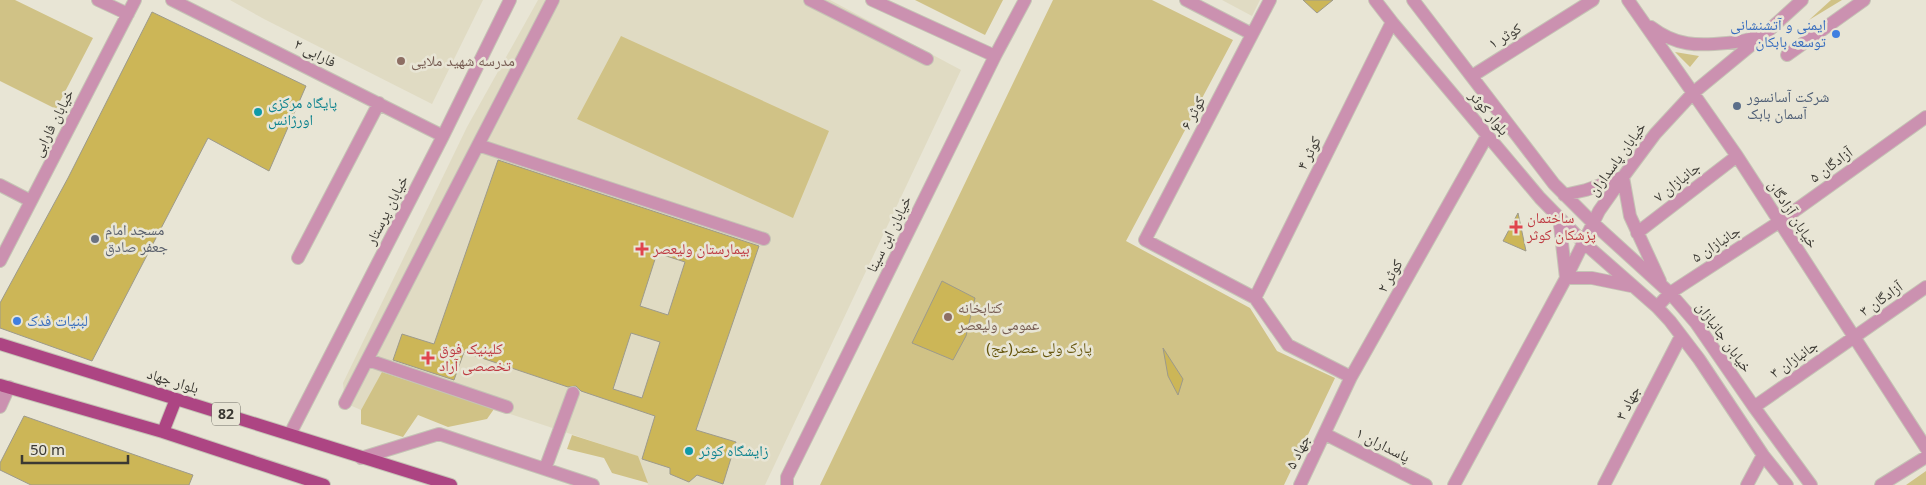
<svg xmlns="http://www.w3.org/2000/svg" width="1926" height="485" viewBox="0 0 1926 485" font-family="'Noto Sans','Noto Naskh Arabic',sans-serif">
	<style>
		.built { fill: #e0dbc3 }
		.green { fill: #d0c286 }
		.building { fill: #ccb657; stroke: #9d9a8b; fill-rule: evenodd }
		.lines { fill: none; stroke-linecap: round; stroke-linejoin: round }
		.minor-casing { stroke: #c5c3b5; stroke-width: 14 }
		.major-casing { stroke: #c5c3b5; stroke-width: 14 }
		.minor { stroke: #cb91b0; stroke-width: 12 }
		.major { stroke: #ad4583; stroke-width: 12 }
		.shop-dot { fill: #3f7fe0; stroke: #e8e5d5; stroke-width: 2 }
		.education-dot { fill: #8d6e63; stroke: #e8e5d5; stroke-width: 2 }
		.service-dot { fill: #5c6f8a; stroke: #e8e5d5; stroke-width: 2 }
		.culture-dot { fill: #0f9aa8; stroke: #e8e5d5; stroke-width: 2 }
		.health-dot { fill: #e0444e; stroke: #e8e5d5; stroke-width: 2 }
		.worship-dot { fill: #6b7280; stroke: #e8e5d5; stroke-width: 2 }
		.labels { text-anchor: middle; stroke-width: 5; stroke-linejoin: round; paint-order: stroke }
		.shield { fill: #e8e5d5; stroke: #6f6d64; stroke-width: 1 }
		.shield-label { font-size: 14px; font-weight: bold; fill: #3b3933 }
		.shop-label { font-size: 15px; fill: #366cbe; stroke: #e8e5d5; text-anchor: end }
		.street-label { font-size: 15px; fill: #3b3933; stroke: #e8e5d5 }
		.education-label { font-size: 15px; fill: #785e54; stroke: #e8e5d5; text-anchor: start }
		.service-label { font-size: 15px; fill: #4e5e75; stroke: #e8e5d5; text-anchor: start }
		.culture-label { font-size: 15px; fill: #0d838f; stroke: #e8e5d5; text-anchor: start }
		.health-label { font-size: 15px; fill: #be3a42; stroke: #e8e5d5; text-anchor: start }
		.worship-label { font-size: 15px; fill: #5b616d; stroke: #e8e5d5; text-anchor: start }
		.park-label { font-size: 15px; fill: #67570e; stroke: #e8e5d5 }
	</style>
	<rect width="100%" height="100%" fill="#e8e5d5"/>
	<!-- built -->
	<path class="built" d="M230,0H483L432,104L264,19Z
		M538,0H830L961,70L765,485H648L637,456L383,372L361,410L345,403L343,383L467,127Z
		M1222,0H1260L1252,16Z"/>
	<!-- green -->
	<path class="green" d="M0,0H15L93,38L56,109L0,81Z
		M915,0H1003L985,35Z
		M1053,0H1152L1233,40L1126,241L1250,308L1277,351L1335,378L1284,485H820Z
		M1831,0H1842L1809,20Z
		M621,36L829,131L793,218L577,119Z
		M1675,52L1699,56L1690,67Z
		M382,372L494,409L487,419L448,427L418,415L403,437L361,424V410Z
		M572,435L638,456L648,483L612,473L604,458L567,449Z
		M1926,471V485H1906Z"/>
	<!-- building -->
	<path class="building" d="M1303,0H1333L1317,13Z
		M152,12L306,86L269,171L208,138L92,361L0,328V303L68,178Z
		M498,160L759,246L696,430L736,442L723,484L697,475L689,482L670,474V468L642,459L655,416L581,391L576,386L568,387L464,352L454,380L393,360L402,334L434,344ZM657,253L685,262L668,315L640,306ZM631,333L660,342L642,398L613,389Z
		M1518,213L1526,251L1503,241Z
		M942,281L975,298L966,336L953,360L912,343Z
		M1163,348L1183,379L1178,395L1168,376Z
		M24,416L155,462L193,475L189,485H31L0,470V463Z"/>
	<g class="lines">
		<defs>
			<path id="minor" d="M98,0L128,14
				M172,0L443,136
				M810,0L927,59
				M872,0L995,56
				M1186,0L1252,34
				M1270,0L1145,240L1255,298L1288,345L1351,377
				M1375,0L1392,22L1540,198L1583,242L1657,307L1670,321L1699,359L1763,455L1787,485
				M1413,0L1554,184L1593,223L1670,293L1696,323L1754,407L1811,485
				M1628,0L1737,156L1926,448
				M1651,27C1676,46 1697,46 1727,43C1738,42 1747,41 1758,36
				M1787,55L1864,0
				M1472,76L1593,0
				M478,145L553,0
				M0,185L31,201
				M1564,195L1586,190L1623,177L1630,216L1660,281
				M1559,217L1566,278H1592L1631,286
				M1637,233L1737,156
				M298,258L379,103
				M0,261L135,0
				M1255,298L1392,22
				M1657,307L1670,293L1779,222L1926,117
				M368,360L507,407
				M345,403L478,145L764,239
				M0,407L9,387
				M1754,407L1926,287
				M290,434L443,136L510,0
				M1325,434L1426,485
				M361,458L439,434L593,485
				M545,469L573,393
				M787,485V477L995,56L1025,0
				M1300,485L1351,377L1487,136
				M1454,485L1566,278L1599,211L1623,177L1655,134L1693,93L1767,32L1802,0
				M1604,485L1681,336
				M1747,485L1763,455
				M1881,485L1926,457"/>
			<path id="major" d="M0,344L451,485
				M0,385L163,432L324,485
				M163,432L176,399"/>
		</defs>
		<!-- minor casing -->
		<use href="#minor" class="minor-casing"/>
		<!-- major casing -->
		<use href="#major" class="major-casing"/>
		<!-- minor -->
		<use href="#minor" class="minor"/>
		<!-- major -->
		<use href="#major" class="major"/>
	</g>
	<!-- markers -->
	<g class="shop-dot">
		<circle cx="1836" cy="34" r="5"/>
		<circle cx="17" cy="321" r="5"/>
	</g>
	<g class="education-dot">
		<circle cx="401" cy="61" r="5"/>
		<circle cx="948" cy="317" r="5"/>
	</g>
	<circle class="service-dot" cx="1737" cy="106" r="5"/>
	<g class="culture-dot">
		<circle cx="258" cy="112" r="5"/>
		<circle cx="689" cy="451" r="5"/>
	</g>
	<g class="health-dot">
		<path d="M1513.5 219.5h5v5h5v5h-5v5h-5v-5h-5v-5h5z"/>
		<path d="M639.5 241.5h5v5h5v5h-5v5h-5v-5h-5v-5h5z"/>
		<path d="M425.5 350.5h5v5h5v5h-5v5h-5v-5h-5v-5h5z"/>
	</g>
	<circle class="worship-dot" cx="95" cy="239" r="5"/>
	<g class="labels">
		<!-- shield labels -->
		<rect class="shield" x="212" y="402.5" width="28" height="23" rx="4"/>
		<g class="shield-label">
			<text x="226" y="419">82</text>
		</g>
		<!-- shop labels -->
		<g class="shop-label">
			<text x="1826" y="30">ایمنی و آتشنشانی<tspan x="1826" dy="17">توسعه بابکان</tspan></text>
			<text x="27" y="326" text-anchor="start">لبنیات فدک</text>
		</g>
		<!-- street labels -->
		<g class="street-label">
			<text transform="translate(1505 36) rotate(-31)" y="5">کوثر ۱</text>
			<text transform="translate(315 53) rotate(27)" y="5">فارابی ۲</text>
			<text transform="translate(1193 113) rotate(-62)" y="5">کوثر ۶</text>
			<text transform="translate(1489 113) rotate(50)" y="5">بلوار کوثر</text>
			<text transform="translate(53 123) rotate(-63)" y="5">خیابان فارابی</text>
			<text transform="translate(1309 153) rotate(-63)" y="5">کوثر ۴</text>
			<text transform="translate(1617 159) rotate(-54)" y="5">خیابان پاسداران</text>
			<text transform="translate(1831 165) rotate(-36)" y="5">آزادگان ۵</text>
			<text transform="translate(1677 182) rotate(-38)" y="5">جانبازان ۷</text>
			<text transform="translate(387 210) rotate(-63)" y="5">خیابان پرستار</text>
			<text transform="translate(1793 214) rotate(57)" y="5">خیابان آزادگان</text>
			<text transform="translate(889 234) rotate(-64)" y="5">خیابان ابن سینا</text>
			<text transform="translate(1716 244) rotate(-33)" y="5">جانبازان ۵</text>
			<text transform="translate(1390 276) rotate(-60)" y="5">کوثر ۲</text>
			<text transform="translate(1881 299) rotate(-35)" y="5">آزادگان ۳</text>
			<text transform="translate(1724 337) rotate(54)" y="5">خیابان جانبازان</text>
			<text transform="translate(1794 359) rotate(-35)" y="5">جانبازان ۳</text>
			<text transform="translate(173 381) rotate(17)" y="5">بلوار جهاد</text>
			<text transform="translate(1628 403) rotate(-63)" y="5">جهاد ۳</text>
			<text transform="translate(1383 445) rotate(27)" y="5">پاسداران ۱</text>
			<text transform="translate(1298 452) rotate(-64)" y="5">جهاد ۵</text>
		</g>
		<!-- education labels -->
		<g class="education-label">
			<text x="411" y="66">مدرسه شهید ملایی</text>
			<text x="958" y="313">کتابخانه<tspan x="958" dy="17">عمومی ولیعصر</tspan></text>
		</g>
		<!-- service labels -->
		<g class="service-label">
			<text x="1747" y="102">شرکت آسانسور<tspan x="1747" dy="17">آسمان بابک</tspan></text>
		</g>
		<!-- culture labels -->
		<g class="culture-label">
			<text x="268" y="108">پایگاه مرکزی<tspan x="268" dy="17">اورژانس</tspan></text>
			<text x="699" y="456">زایشگاه کوثر</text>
		</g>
		<!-- health labels -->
		<g class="health-label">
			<text x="1527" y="223">ساختمان<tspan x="1527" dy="17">پزشکان کوثر</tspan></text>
			<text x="653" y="254">بیمارستان ولیعصر</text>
			<text x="439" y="354">کلینیک فوق<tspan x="439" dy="17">تخصصی آراد</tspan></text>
		</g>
		<!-- worship labels -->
		<g class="worship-label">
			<text x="105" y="235">مسجد امام<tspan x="105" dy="17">جعفر صادق</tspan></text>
		</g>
		<!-- park labels -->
		<g class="park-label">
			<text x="1039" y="353">پارک ولی عصر(عج)</text>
		</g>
	</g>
	<!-- scale -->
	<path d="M22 455v8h106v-8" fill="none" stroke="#3b3933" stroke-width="2.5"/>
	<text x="30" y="455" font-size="15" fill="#3b3933" stroke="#e8e5d5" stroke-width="4" paint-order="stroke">50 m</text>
</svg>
